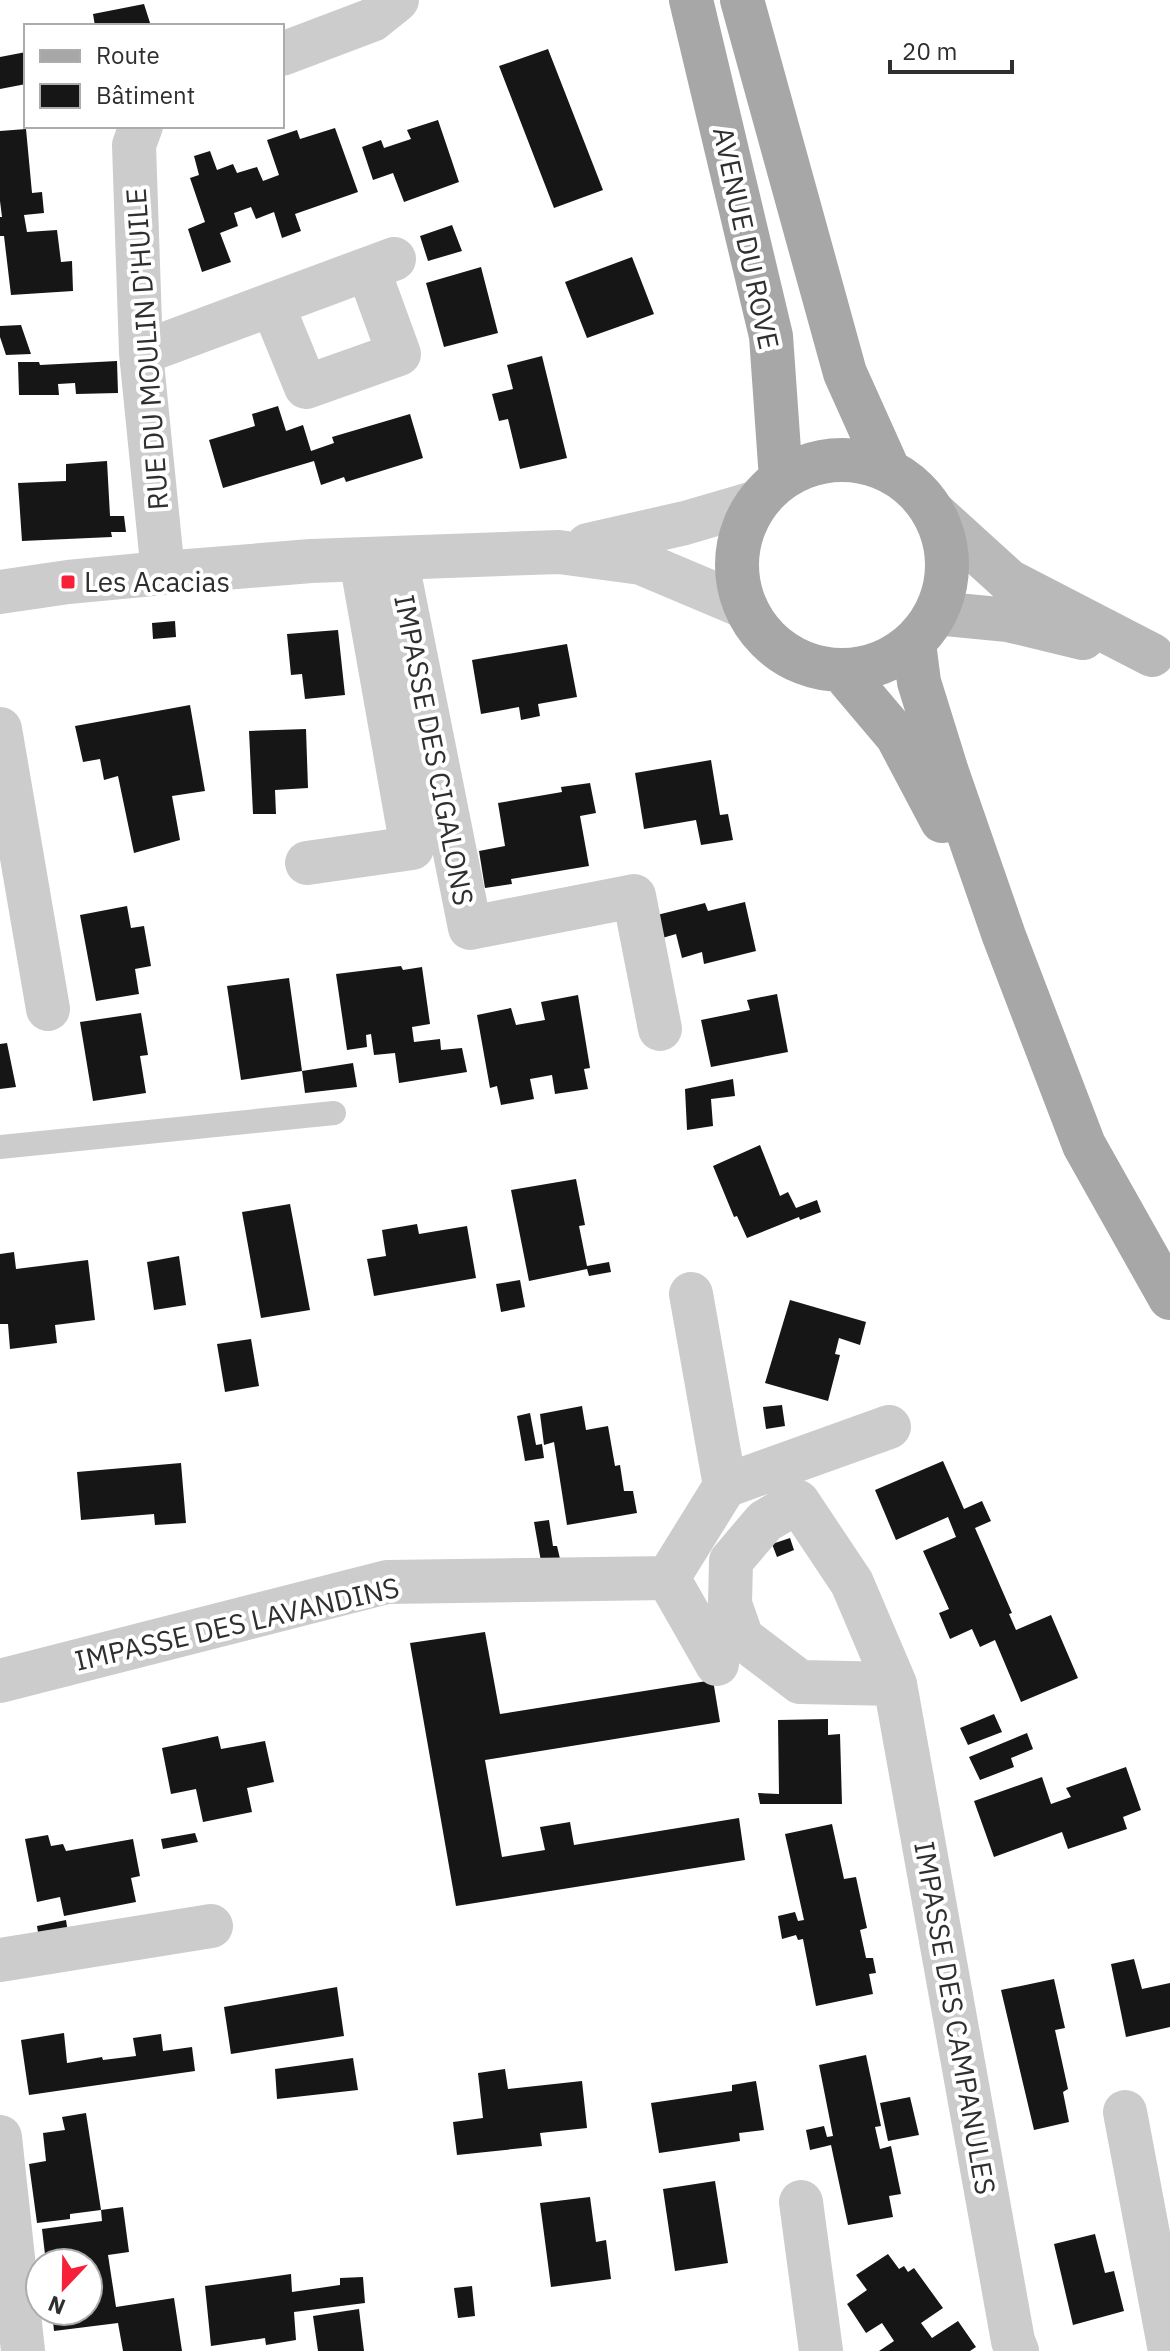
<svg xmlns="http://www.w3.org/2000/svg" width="1170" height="2351" viewBox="0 0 1170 2351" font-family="'IBM Plex Sans',sans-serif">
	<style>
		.building { fill: #161616 }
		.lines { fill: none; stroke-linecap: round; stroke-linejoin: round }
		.service { stroke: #ccc; stroke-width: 24 }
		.minor { stroke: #ccc; stroke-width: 44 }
		.tertiary { stroke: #ccc; stroke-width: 44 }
		.secondary { stroke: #b9b9b9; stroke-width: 44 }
		.primary { stroke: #a7a7a7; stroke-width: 44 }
		.poi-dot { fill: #f62139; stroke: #fff; stroke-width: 3 }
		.labels { text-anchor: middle; stroke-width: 8; stroke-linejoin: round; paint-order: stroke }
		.street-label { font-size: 28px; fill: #2f2f2f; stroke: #fff }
		.poi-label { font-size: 28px; fill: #2f2f2f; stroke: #fff; text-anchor: start }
	</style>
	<rect width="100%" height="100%" fill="#fff"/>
	<!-- building -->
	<path class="building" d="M144,4L151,26H95L93,14Z
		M548,49L603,190L554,208L499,66Z
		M26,52V84L0,89V57Z
		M438,120L459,182L404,202L393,173L373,180L362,147L381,140L384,148L411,139L407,130Z
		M335,128L358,192L295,214L301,231L282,238L274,212L256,219L251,207L234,213L238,226L220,233L231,262L202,272L188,229L205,222L190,178L199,175L194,156L210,151L217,170L233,164L237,173L257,167L263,181L279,175L267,140L297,130L300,139Z
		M26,129L32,193L42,192L44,213L24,215L27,232L57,230L61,262L72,261L73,291L11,295L4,236H0V217H2L0,201V131Z
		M452,225L462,251L428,261L420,236Z
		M632,257L654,314L587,338L565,282Z
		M481,267L498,333L444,347L426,283Z
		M21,325L31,354L6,355L0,337V326Z
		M542,356L567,458L520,469L508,419L499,421L492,394L513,389L507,365Z
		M117,361L118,393L76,394L75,383L58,384L59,395H19L18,362H39L40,365Z
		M278,406L286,431L303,425L311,451L334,443L332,437L410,414L423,458L346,482L344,477L321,485L314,461L223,488L209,440L255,426L252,414Z
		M107,461L110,516H124L126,532H111L112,537L22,541L18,483L66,481V464Z
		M175,621L176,637L153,639L152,623Z
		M338,630L345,695L305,699L302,674L291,675L287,634Z
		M567,644L577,697L538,704L540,716L521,720L519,707L481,714L472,660Z
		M190,705L205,791L172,796L180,840L134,853L118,776L104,780L100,759L83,762L75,726Z
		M306,729L308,788L275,790L276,814H253L249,731Z
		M711,760L720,815L728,814L733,840L701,845L696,820L644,829L635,773Z
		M590,783L596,813L580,816L589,866L511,879L512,884L485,888L479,851L505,846L498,803L562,792L561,787Z
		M745,902L756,951L704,964L702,952L682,958L676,934L659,939L653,916L705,903L708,911Z
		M127,906L131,928L144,926L151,966L135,969L139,994L96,1001L80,915Z
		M401,966L403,970L422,967L430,1024L412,1027L414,1042L440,1039L441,1050L462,1048L467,1072L399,1083L395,1053L374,1055L371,1034L366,1035L367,1047L347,1050L336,974Z
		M289,978L302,1071L241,1080L227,986Z
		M777,994L788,1052L711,1067L701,1020L750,1010L747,1000Z
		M578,995L590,1068L584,1069L588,1089L555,1094L552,1075L530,1079L534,1099L501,1105L497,1086L490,1088L477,1015L511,1008L516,1025L545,1020L541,1002Z
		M141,1013L148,1055L140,1056L146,1093L93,1101L80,1022Z
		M7,1043L16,1087L0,1089V1044Z
		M353,1063L357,1087L305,1093L302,1071Z
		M733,1079L735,1096L711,1099L713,1126L687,1130L685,1089Z
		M760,1145L780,1196L788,1192L796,1208L817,1200L821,1212L800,1220L799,1217L747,1238L737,1216L734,1217L713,1166Z
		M576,1179L585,1225L579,1226L587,1266L609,1262L611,1272L589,1276L587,1269L529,1281L511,1190Z
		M290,1204L310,1310L261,1318L242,1212Z
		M417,1224L419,1234L467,1226L476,1278L374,1296L367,1259L386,1256L382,1230Z
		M14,1252L16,1269L88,1260L95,1320L55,1325L57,1343L10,1349L8,1324H0V1254Z
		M179,1256L186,1305L154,1310L147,1262Z
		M520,1280L525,1307L501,1312L496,1284Z
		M790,1300L866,1322L860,1345L839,1338L835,1354L840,1355L828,1401L765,1383Z
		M251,1339L259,1386L225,1392L217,1344Z
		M782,1405L785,1426L766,1429L763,1407Z
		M582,1406L586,1430L608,1426L615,1466L620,1465L624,1491H633L637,1513L567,1525L554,1442L544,1445L540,1414Z
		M530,1413L536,1445L542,1444L544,1458L525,1461L517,1416Z
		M943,1461L964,1509L982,1501L991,1521L975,1528L1012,1613L1009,1614L1016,1630L1051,1615L1078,1678L1021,1702L995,1640L980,1647L972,1629L950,1639L939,1613L949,1609L923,1551L956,1537L948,1517L896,1540L875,1490Z
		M181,1463L186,1523L155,1525L154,1514L81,1520L77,1472Z
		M549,1520L553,1546H557L561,1563L542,1567L534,1522Z
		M790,1538L794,1550L777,1557L772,1544Z
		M485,1632L500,1714L713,1680L720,1722L485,1760L502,1857L545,1850L540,1827L570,1822L574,1845L739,1818L745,1860L456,1906L410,1643Z
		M994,1714L1002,1732L968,1745L960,1728Z
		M828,1719V1735L840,1734L842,1804H760L758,1793L779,1794L778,1720Z
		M1027,1733L1033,1749L1011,1758L1014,1767L980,1780L969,1757Z
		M218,1736L221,1749L265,1741L274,1782L247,1788L252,1812L203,1822L196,1789L171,1794L162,1748Z
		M1126,1767L1141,1810L1123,1817L1127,1829L1068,1849L1062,1832L994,1857L974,1801L1042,1777L1051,1804L1071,1797L1066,1788Z
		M832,1824L844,1879L856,1877L867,1928L860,1930L866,1958H873L876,1973L869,1974L873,1994L816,2006L803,1939L798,1940L796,1935L782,1939L778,1916L795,1912L798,1921L804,1920L785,1834Z
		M195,1833L198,1842L163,1849L161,1839Z
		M48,1835L51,1846L63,1844L66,1851L133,1839L140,1876L131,1878L136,1902L64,1916L60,1897L37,1902L25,1839Z
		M66,1920L68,1933L39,1939L37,1926Z
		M1134,1959L1142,1989L1170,1983V2027L1126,2037L1111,1964Z
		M1054,1979L1065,2028L1055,2030L1068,2089L1063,2092L1069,2122L1034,2130L1001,1990Z
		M337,1987L344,2036L231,2054L224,2007Z
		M64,2033L67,2063L102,2057L103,2060L136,2056L133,2038L161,2034L163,2051L192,2047L195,2071L29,2095L21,2040Z
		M866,2055L881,2126L875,2127L880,2149L891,2146L901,2194L889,2196L893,2217L848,2225L831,2145L810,2150L806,2130L824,2126L827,2137L833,2136L819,2065Z
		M353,2058L358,2090L277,2099L275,2069Z
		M505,2069L508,2089L582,2081L587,2128L540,2133L542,2146L457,2155L453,2122L483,2118L478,2073Z
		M756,2081L764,2130L739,2133L740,2141L659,2153L651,2103L732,2091V2085Z
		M910,2097L919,2135L888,2141L880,2103Z
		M86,2113L101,2210L70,2214V2219L37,2223L29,2164L46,2161L43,2133L65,2130L62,2117Z
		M715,2181L728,2263L675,2271L663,2189Z
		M590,2197L596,2242L606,2240L611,2279L551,2287L540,2203Z
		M123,2207L129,2252L108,2255L116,2307L174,2298L182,2351H123L118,2323L54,2331L52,2311H88V2263H46L42,2229L102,2221L101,2210Z
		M1095,2234L1105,2273L1114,2271L1124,2311L1073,2325L1054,2244Z
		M888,2254L899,2269L904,2266L908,2272L914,2268L943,2308L921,2323L932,2338L958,2321L976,2347L970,2351H879L894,2341L882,2323L866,2333L847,2304L867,2290L856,2275Z
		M291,2274L292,2292L340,2285V2278L363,2277L365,2303L294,2312L296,2340L266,2345L265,2338L211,2346L205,2286Z
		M472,2286L475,2316L458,2318L454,2288Z
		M359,2309L364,2351H318L313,2316Z"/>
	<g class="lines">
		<!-- service -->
		<path class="service" d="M0,1147L334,1113"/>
		<!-- minor -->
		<path class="minor" d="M282,54L372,20L397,0
			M141,126L134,145L141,353L163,573
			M272,304L306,387L399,354L368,269
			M141,353L394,259
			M396,558L470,928L634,896L660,1029
			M0,729L48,1009
			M307,863L412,848L361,560
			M725,1486L889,1427
			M668,1578L717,1664
			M0,1681L387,1582L668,1578L725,1486L691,1294
			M895,1684L800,1682L742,1638L730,1604L731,1561L765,1521L798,1502L852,1583L895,1684L1013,2341L1017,2351
			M0,1960L211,1926
			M1125,2112L1170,2351
			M0,2137L23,2351
			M801,2202L821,2351"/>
		<!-- tertiary -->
		<path class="tertiary" d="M588,545L685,523L757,502
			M0,592L68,582L163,573L311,561L559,552L641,563L743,606"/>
		<!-- secondary -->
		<path class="secondary" d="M933,512L1009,581L1152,655
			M936,613L1008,620L1083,638"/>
		<!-- primary -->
		<path class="primary" d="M691,0L771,336L781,479
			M742,0L845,373L889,471
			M737 565a105 105 0 1 1 210 0a105 105 0 1 1-210 0Z
			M914,643L919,682L947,772L1004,936L1084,1145L1170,1298
			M842,671L897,736L942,821"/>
	</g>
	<!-- markers -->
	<rect class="poi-dot" x="60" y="574" width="16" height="16" rx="4"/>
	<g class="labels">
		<!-- street labels -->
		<g class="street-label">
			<text transform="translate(746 238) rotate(78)" y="10">AVENUE DU ROVE</text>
			<text transform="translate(147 349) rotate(-94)" y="10">RUE DU MOULIN D'HUILE</text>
			<text transform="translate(434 750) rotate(79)" y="10">IMPASSE DES CIGALONS</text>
			<text transform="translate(237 1624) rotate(-13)" y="10">IMPASSE DES LAVANDINS</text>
			<text transform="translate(955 2018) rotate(80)" y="10">IMPASSE DES CAMPANULES</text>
		</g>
		<!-- poi labels -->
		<g class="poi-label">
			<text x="84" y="592">Les Acacias</text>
		</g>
	</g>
	<!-- legend -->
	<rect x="24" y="24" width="260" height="104" fill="#ffffff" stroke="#acacac" stroke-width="2"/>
	<rect x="40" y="50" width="40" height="12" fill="#a7a7a7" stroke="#acacac" stroke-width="2"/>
	<text x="96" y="64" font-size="24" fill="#2f2f2f">Route</text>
	<rect x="40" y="84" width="40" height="24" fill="#161616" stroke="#acacac" stroke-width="2"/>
	<text x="96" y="104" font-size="24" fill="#2f2f2f">Bâtiment</text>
	<!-- north arrow -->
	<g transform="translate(64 2287) rotate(202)"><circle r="38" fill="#ffffff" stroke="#acacac" stroke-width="2"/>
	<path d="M0-6L14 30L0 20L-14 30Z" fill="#f62139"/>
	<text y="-12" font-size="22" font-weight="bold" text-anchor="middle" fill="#2f2f2f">N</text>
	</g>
	<!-- scale -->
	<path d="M890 60v12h122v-12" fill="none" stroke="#2f2f2f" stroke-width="4"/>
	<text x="902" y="60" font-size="24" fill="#2f2f2f" stroke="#ffffff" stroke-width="6" paint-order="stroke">20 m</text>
</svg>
